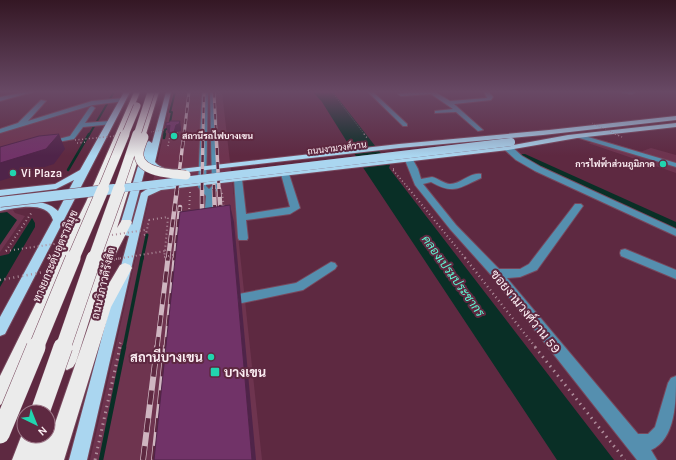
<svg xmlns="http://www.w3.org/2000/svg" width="676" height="460" viewBox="0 0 676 460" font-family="Karla,Sarabun,sans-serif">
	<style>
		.built { fill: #6e344f }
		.water { fill: #092f26 }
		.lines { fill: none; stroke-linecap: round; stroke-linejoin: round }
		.stream-far4 { stroke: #092f26; stroke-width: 2 }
		.stream-far3 { stroke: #092f26; stroke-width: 2.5 }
		.stream-far2 { stroke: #092f26; stroke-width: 3 }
		.stream-far1 { stroke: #092f26; stroke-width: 3.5 }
		.stream { stroke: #092f26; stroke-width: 4.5 }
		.canal { fill: #092f26; fill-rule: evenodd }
		.minor-casing { stroke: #77485d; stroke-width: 2 }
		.major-casing { stroke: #77485d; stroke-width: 2 }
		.highway-casing { stroke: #77485d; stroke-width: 2 }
		.path-far4 { stroke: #af8e9c; stroke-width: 1; stroke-dasharray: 0.5 2; stroke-linecap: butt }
		.path-far3 { stroke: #af8e9c; stroke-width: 1.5; stroke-dasharray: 1 2.5; stroke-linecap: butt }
		.path-far2 { stroke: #af8e9c; stroke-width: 2; stroke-dasharray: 1 3; stroke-linecap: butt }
		.path-far1 { stroke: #af8e9c; stroke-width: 2.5; stroke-dasharray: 1 3.5; stroke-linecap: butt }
		.path { stroke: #af8e9c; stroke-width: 3; stroke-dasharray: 1.5 4.5; stroke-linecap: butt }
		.minor { fill: #558faf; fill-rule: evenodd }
		.major { fill: #aad6f0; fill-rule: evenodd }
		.highway { fill: #ebebeb; fill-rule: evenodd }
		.rail-far4-casing { stroke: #cfb6c1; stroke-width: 3 }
		.rail-far3-casing { stroke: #cfb6c1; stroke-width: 3.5 }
		.rail-far2-casing { stroke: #cfb6c1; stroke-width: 4.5 }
		.rail-far1-casing { stroke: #cfb6c1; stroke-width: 5 }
		.rail-casing { stroke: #cfb6c1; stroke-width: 6 }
		.rail-far4 { stroke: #5e2941; stroke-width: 2; stroke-dasharray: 5.5; stroke-linecap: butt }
		.rail-far3 { stroke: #5e2941; stroke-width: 2.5; stroke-dasharray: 7; stroke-linecap: butt }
		.rail-far2 { stroke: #5e2941; stroke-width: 3; stroke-dasharray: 8; stroke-linecap: butt }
		.rail-far1 { stroke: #5e2941; stroke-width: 3.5; stroke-dasharray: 11; stroke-linecap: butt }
		.rail { stroke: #5e2941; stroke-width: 4.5; stroke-dasharray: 14; stroke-linecap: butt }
		.major-bridge-far1-casing { stroke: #77485d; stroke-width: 8; stroke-linecap: butt }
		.major-bridge-casing { stroke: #77485d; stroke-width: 11; stroke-linecap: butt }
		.highway-bridge-far4-casing { stroke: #77485d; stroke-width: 8; stroke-linecap: butt }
		.highway-bridge-far3-casing { stroke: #77485d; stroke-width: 10; stroke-linecap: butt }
		.highway-bridge-far2-casing { stroke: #77485d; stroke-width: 13; stroke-linecap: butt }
		.highway-bridge-far1-casing { stroke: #77485d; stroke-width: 16; stroke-linecap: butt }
		.highway-bridge-casing { stroke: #77485d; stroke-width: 20; stroke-linecap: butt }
		.path-bridge-far3 { stroke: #af8e9c; stroke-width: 1; stroke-dasharray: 0.5 2; stroke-linecap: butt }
		.path-bridge-far2 { stroke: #af8e9c; stroke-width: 1.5; stroke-dasharray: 1 2.5; stroke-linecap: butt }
		.path-bridge-far1 { stroke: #af8e9c; stroke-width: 2; stroke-dasharray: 1 3; stroke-linecap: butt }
		.path-bridge { stroke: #af8e9c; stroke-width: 2.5; stroke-dasharray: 1 3.5; stroke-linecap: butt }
		.major-bridge-far1 { stroke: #aad6f0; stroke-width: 8 }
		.major-bridge { stroke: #aad6f0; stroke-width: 10 }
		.highway-bridge-far4 { stroke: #ebebeb; stroke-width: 7 }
		.highway-bridge-far3 { stroke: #ebebeb; stroke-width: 9 }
		.highway-bridge-far2 { stroke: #ebebeb; stroke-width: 12 }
		.highway-bridge-far1 { stroke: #ebebeb; stroke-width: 15 }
		.highway-bridge { stroke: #ebebeb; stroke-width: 19 }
		.shaded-wall { fill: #4f2449 }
		.building { fill: #713368; stroke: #4f2449 }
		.poi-dot { fill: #21d5af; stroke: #5e2941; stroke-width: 1.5 }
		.labels { text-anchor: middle; stroke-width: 4; stroke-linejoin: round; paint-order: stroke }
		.far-poi-label { font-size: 9px; font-weight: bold; fill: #fbedf2; stroke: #5e2941; text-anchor: start }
		.far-street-label { font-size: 9px; fill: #fbedf2; stroke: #5e2941 }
		.poi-label { font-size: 11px; font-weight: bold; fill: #fbedf2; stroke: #5e2941; text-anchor: start }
		.street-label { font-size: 11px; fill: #fbedf2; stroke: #5e2941 }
		.water-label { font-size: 12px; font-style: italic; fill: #5ffbd4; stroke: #5e2941 }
		.near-street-label { font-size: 13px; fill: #fbedf2; stroke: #5e2941 }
		.near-poi-label { font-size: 13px; font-weight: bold; fill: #fbedf2; stroke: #5e2941; text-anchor: end }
	</style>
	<rect width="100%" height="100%" fill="#5e2941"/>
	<!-- built -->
	<path class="built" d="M173,92H222L233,188L262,460H90Z
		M92,105L67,140L0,152V133Z
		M605,141L640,152L651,148L676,155V173L588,143Z
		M13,210L15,213L25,216L0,252V211Z"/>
	<!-- water -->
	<path class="water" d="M313,92H333L390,165L389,168L614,460H557L364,169L322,102Z
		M7,212L17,220L0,245V213Z
		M32,218L35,223V227L0,287V256L9,254Z"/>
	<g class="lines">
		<!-- stream-far4 -->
		<path class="stream-far4" d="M89,135L114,92
			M164,135L165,130L169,127L172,112H170L175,92"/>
		<!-- stream-far3 -->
		<path class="stream-far3" d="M164,138L165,134
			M68,170L89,134"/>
		<!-- stream-far2 -->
		<path class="stream-far2" d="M142,259L147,235"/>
		<!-- stream-far1 -->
		<path class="stream-far1" d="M124,348L142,258"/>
		<!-- stream -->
		<path class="stream" d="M101,460L124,347"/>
		<!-- canal -->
		<path class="canal" d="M519,154H525L676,222V229L519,158Z"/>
		<defs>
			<path id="minor" d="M25,92H33L0,101V97Z
				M202,92H208L206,186L209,189L212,186L210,92H215L220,186L214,195V220L209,223L204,220L206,196L198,187Z
				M368,92H373L407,124V126H403Z
				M414,92H435L450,101L487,98L484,92H489L493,97L491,100L454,104L483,130L478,131L456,112L435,113V111L453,109L431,94L401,96L398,94Z
				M621,92H635L632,94Z
				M123,98L125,99V101L93,105L0,133V129L18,123L41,100L46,101L28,121L92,101Z
				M92,106L95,108L85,123L110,121L113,123L112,124L83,127L74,139L47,144V142L70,136L90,107Z
				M578,134L676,163V167L576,137L575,136Z
				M505,146H511L522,156L541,167L676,229V236L535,171L516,160L505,150Z
				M406,158H412L418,169L421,179L432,177C438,178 444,184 450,184C461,184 470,172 481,174V178C459,188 454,195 431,182L423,184L456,225L499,269H520L529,264L575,204H581L583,206L537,270L520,277L507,278L638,434H648L655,427L668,383L671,378L676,376C676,401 676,439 651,450L657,460H637L492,276L450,229L415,185L405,160Z
				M282,172H288L289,174L300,208L290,214L246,220L248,238L247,240H239L238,238L234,179L238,177L242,179L246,214L290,207L281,174Z
				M625,249L676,270V279L621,256L620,253L621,250Z
				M331,262L335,263L337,266L335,269L303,290L228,306L224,304L222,301L224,298L228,296L296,283Z"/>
			<path id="major" d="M124,92H130L5,334L0,336V317L53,220C47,200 16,208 0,211V205C19,202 43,197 58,211L74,180L56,189L0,196V190L55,184L80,170Z
				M166,92H171L155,162C162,170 171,169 180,169L399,144L549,130L676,116V120L543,135L399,148L180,173C167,173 155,174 147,162L131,222L132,225L141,193L147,189L160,185L508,146L568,135L676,123V127L577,138L508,150L161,190L148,196L87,460H69L129,236L124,235L121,222L145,143L149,141L152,143Z"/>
			<path id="highway" d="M134,92H140L96,202L7,402L0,405V376L86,202Z
				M153,92H159L117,228L122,220H130L132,222L114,257L109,258L76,362L73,367L67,370L61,367L58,362C91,272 120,182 153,92Z
				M125,263L130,265L132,268L111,307L64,460H12L24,429V436H48V429L51,435L95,307L120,265Z"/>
		</defs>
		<!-- minor casing -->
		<use href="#minor" class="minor-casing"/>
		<!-- major casing -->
		<use href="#major" class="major-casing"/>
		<!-- highway casing -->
		<use href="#highway" class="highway-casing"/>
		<!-- path-far4 -->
		<path class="path-far4" d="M332,92L365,135
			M175,133L180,132"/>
		<!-- path-far3 -->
		<path class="path-far3" d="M364,134L368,139
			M77,143L87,142
			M168,146L170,136
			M394,169H392L410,190"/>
		<!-- path-far2 -->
		<path class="path-far2" d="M409,189L466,259
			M222,193L224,208
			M189,213L190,192
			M149,220L168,217L165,251
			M144,235L146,234L149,220H147
			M6,251L32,212"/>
		<!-- path-far1 -->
		<path class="path-far1" d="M465,258L536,348
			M119,348L121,340"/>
		<!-- path -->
		<path class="path" d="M535,347L625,460
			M95,460L120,347"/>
		<!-- minor -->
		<use href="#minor" class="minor"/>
		<!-- major -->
		<use href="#major" class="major"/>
		<!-- highway -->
		<use href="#highway" class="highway"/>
		<defs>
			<path id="rail-far4" d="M214,92L216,135
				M184,135L189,92
				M203,135L204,92"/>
			<path id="rail-far3" d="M216,134L219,190
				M214,185V190
				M177,190L184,134
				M202,190L203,134"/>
			<path id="rail-far2" d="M214,189L215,217
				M219,189L221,217
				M202,220V189
				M168,259L177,189
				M175,259L180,207"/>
			<path id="rail-far1" d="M157,348L168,258
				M166,348L175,258"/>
			<path id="rail" d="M143,460L157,347
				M154,460L166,347"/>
		</defs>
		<!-- rail-far4 casing -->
		<use href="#rail-far4" class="rail-far4-casing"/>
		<!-- rail-far3 casing -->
		<use href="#rail-far3" class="rail-far3-casing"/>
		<!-- rail-far2 casing -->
		<use href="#rail-far2" class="rail-far2-casing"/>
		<!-- rail-far1 casing -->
		<use href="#rail-far1" class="rail-far1-casing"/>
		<!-- rail casing -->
		<use href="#rail" class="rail-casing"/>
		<!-- rail-far4 -->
		<use href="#rail-far4" class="rail-far4"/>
		<!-- rail-far3 -->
		<use href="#rail-far3" class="rail-far3"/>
		<!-- rail-far2 -->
		<use href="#rail-far2" class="rail-far2"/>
		<!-- rail-far1 -->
		<use href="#rail-far1" class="rail-far1"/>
		<!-- rail -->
		<use href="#rail" class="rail"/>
		<defs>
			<path id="major-bridge-far1" d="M106,190L511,142"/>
			<path id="major-bridge" d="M0,202L114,189"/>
			<path id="highway-bridge-far4" d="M125,135L137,106
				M137,135L151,92"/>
			<path id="highway-bridge-far3" d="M144,137C142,143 138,150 139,156C141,173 173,174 186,175
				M102,190L125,134
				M118,190L137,134"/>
			<path id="highway-bridge-far2" d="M73,259L103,189
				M94,259L119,189"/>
			<path id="highway-bridge-far1" d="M36,348L73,258
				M63,348L94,258"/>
			<path id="highway-bridge" d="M40,412L63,347
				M0,434L36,347"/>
		</defs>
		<!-- major-bridge-far1 casing -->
		<use href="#major-bridge-far1" class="major-bridge-far1-casing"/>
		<!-- major-bridge casing -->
		<use href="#major-bridge" class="major-bridge-casing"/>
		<!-- highway-bridge-far4 casing -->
		<use href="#highway-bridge-far4" class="highway-bridge-far4-casing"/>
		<!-- highway-bridge-far3 casing -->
		<use href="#highway-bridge-far3" class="highway-bridge-far3-casing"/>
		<!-- highway-bridge-far2 casing -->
		<use href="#highway-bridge-far2" class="highway-bridge-far2-casing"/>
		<!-- highway-bridge-far1 casing -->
		<use href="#highway-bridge-far1" class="highway-bridge-far1-casing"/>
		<!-- highway-bridge casing -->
		<use href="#highway-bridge" class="highway-bridge-casing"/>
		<!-- path-bridge-far3 -->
		<path class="path-bridge-far3" d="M592,123L618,135
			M151,132L164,130"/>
		<!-- path-bridge-far2 -->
		<path class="path-bridge-far2" d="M615,134L622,137
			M75,140L115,136"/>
		<!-- path-bridge-far1 -->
		<path class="path-bridge-far1" d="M112,235L145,230
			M6,251L68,242
			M116,259L165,251L164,257L178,254"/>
		<!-- path-bridge -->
		<path class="path-bridge" d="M105,261L122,258
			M0,280L55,270"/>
		<!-- major-bridge-far1 -->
		<use href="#major-bridge-far1" class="major-bridge-far1"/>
		<!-- major-bridge -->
		<use href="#major-bridge" class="major-bridge"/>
		<!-- highway-bridge-far4 -->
		<use href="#highway-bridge-far4" class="highway-bridge-far4"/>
		<!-- highway-bridge-far3 -->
		<use href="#highway-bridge-far3" class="highway-bridge-far3"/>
		<!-- highway-bridge-far2 -->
		<use href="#highway-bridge-far2" class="highway-bridge-far2"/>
		<!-- highway-bridge-far1 -->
		<use href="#highway-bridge-far1" class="highway-bridge-far1"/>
		<!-- highway-bridge -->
		<use href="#highway-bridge" class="highway-bridge"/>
	</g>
	<!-- shaded-wall -->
	<path class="shaded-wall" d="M180,121L181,128V131L177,132L176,140H171L169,133L176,125Z
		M170,125L172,132L168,133L166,126Z
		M59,134L65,149L54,164L0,181V163Z
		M230,205L234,222L256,460H252Z"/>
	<!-- building -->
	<path class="building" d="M170,121H180L179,124L176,125L174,132L169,133L170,125L166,126V123L170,122Z
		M59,134L46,149L0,163V147L39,136Z
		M230,205L252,460H154L180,212Z"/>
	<!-- sky -->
	<linearGradient id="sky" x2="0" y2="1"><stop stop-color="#341724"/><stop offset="0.59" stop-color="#684965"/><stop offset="1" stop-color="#684965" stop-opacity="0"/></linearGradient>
	<rect width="676" height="156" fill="url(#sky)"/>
	<!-- markers -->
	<g class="poi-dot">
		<circle cx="174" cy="136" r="4"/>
		<circle cx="663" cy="164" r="4"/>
		<circle cx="13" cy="173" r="4"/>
		<circle cx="211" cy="357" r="4"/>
		<rect x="210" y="367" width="10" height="10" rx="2"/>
	</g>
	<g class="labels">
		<!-- far-poi labels -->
		<g class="far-poi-label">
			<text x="182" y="139">สถานีรถไฟบางเขน</text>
			<text x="655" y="167" text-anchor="end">การไฟฟ้าส่วนภูมิภาค</text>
		</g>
		<!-- far-street labels -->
		<g class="far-street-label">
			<text transform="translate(337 148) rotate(-7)" y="3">ถนนงามวงศ์วาน</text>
		</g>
		<!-- poi labels -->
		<g class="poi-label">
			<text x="21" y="177">Vi Plaza</text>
		</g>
		<!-- street labels -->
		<g class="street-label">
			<text transform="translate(55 256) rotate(-67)" y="4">ทางยกระดับอุตราภิมุข</text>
			<text transform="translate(103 283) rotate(-77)" y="4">ถนนวิภาวดีรังสิต</text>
		</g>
		<!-- water labels -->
		<g class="water-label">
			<text transform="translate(453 276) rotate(54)" y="4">คลองเปรมประชากร</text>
		</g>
		<!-- near-street labels -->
		<g class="near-street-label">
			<text transform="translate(526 311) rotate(51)" y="5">ซอยงามวงศ์วาน 59</text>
		</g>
		<!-- near-poi labels -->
		<g class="near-poi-label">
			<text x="203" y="362">สถานีบางเขน</text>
			<text x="224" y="377" text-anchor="start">บางเขน</text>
		</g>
	</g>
	<!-- north arrow -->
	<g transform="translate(36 424) rotate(137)"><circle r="19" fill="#5e2941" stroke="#9d7788"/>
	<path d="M0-3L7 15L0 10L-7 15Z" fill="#21d5af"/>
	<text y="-6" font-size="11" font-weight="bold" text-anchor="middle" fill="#fbedf2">N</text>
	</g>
</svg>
